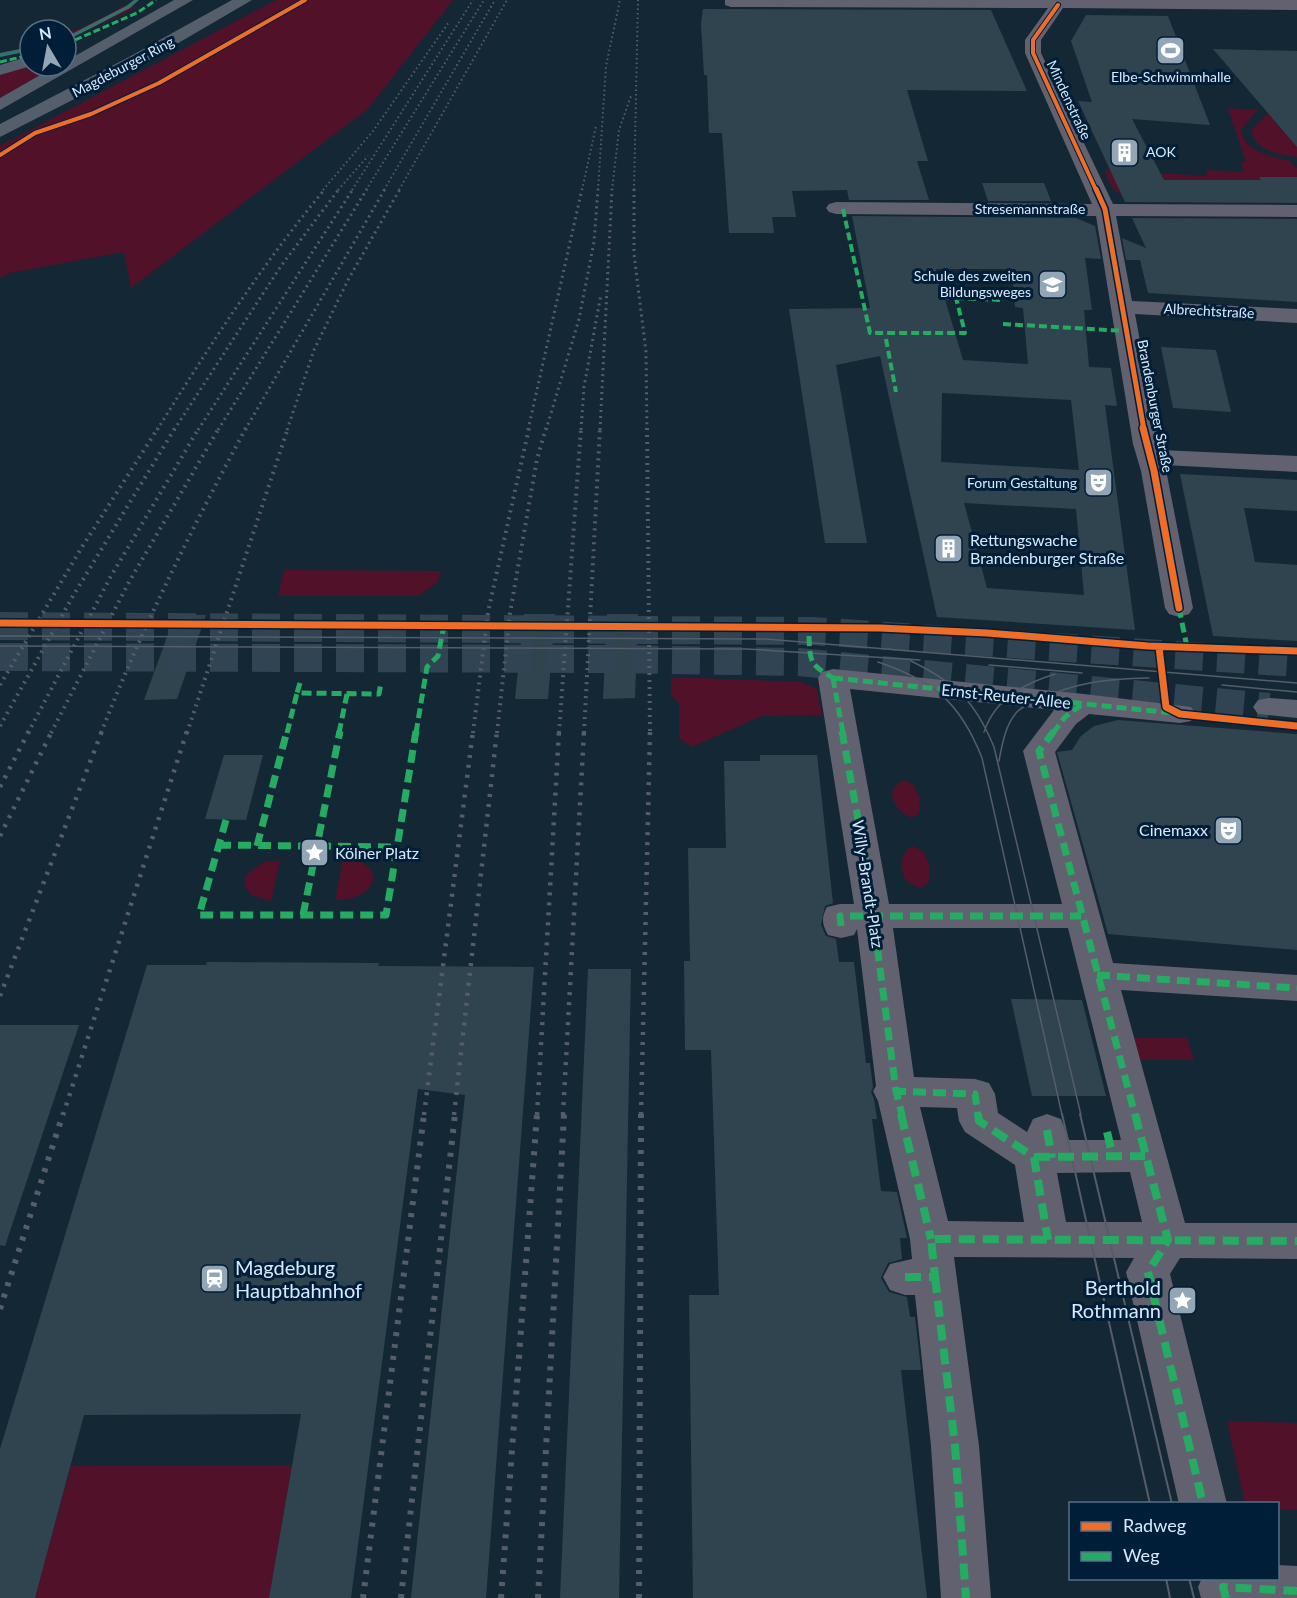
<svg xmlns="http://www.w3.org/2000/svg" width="1297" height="1598" viewBox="0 0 1297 1598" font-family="Lato,sans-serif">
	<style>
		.green { fill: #511129 }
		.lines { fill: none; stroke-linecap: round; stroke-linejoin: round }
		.stream { fill: #35706d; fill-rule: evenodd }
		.building { fill: #304450; fill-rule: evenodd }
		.major-tunnel { stroke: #314453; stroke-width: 28; stroke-dasharray: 28 14; stroke-linecap: butt }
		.minor { fill: #616170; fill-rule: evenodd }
		.major { fill: #5e6271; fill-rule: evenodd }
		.highway { fill: #555e6b; fill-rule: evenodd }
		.tram-far1 { stroke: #555d69; stroke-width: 1.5 }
		.tram { stroke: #555d69; stroke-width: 2 }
		.rail-far4 { stroke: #555d69; stroke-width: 2; stroke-dasharray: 1.5 3; stroke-linecap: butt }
		.rail-far3 { stroke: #555d69; stroke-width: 3; stroke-dasharray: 2 4; stroke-linecap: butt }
		.rail-far2 { stroke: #555d69; stroke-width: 4; stroke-dasharray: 2 5; stroke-linecap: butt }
		.rail-far1 { stroke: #555d69; stroke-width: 4.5; stroke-dasharray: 3 7; stroke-linecap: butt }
		.rail { stroke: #555d69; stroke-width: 6; stroke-dasharray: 4 8; stroke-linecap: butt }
		.quiet-far4 { stroke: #26ab63; stroke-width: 3; stroke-dasharray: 7 3; stroke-linecap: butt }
		.quiet-far3 { stroke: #26ab63; stroke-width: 4; stroke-dasharray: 8 4; stroke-linecap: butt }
		.quiet-far2 { stroke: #26ab63; stroke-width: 5; stroke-dasharray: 10 5; stroke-linecap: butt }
		.quiet-far1 { stroke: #26ab63; stroke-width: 7; stroke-dasharray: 13 7; stroke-linecap: butt }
		.quiet { stroke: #26ab63; stroke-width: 8; stroke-dasharray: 16 8; stroke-linecap: butt }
		.cycleway-far2-casing { stroke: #001e38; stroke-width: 6 }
		.cycleway-far1-casing { stroke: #001e38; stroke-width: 8 }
		.cycleway-casing { stroke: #001e38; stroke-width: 10 }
		.cycleway-far2 { stroke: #ee6e29; stroke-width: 4 }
		.cycleway-far1 { stroke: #ee6e29; stroke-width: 5 }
		.cycleway { stroke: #ee6e29; stroke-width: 7 }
		.labels { text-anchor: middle; stroke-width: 6; stroke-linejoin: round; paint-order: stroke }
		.far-street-label { font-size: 14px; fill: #d7eafc; stroke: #001e38 }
		.far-poi-label { font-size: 14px; fill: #d7eafc; stroke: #001e38; text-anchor: end }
		.poi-label { font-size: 16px; fill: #d7eafc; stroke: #001e38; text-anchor: start }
		.street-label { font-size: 16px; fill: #d7eafc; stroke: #001e38 }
		.near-poi-label { font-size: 20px; fill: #d7eafc; stroke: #001e38; text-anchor: start }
	</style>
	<rect width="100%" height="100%" fill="#142735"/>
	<!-- green -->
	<path class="green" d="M276,0H453L368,109L131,288L124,252L10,273L0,278V146Z
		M120,6L138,7L66,40V32L81,28L117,10Z
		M30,66H56L0,98V75Z
		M1228,108L1258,110L1241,129C1243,151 1273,157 1291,161L1292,164L1297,168V177H1259L1265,188L1125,197C1113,191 1108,183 1105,170L1207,176L1206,170L1244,172L1241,162H1246Z
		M1269,112L1277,125L1297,143V157C1281,155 1251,150 1252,129Z
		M284,570L441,571L437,583L418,596H278Z
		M671,677L802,682L817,689L822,715L762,716L692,747L679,738V703L671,695Z
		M904,780L914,785L920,799L919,813L911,818C895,811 882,790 904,780Z
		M913,846L924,852L930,868L929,882L921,888C917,886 911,885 907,881C898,871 900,851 913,846Z
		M343,859C391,862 377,901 335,900Z
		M280,860L271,901L251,895L244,885L247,874L264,862Z
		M1129,1038H1187L1194,1060H1135Z
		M1227,1421L1297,1423V1510L1278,1509V1504L1245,1503Z
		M292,1465L269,1598H35L71,1466Z"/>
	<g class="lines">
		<!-- stream -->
		<path class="stream" d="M134,0H139L130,8L66,41V37L126,6Z
			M30,47V51L0,57V53Z"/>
	</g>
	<!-- building -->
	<path class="building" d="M703,9L991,10L1027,91L907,90L928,161H917L929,200H849L847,190L792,191L796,217H772L774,233H729L722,133H709L707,75H704L701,24Z
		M1086,15L1168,16L1210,125L1132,119L1164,180H1261L1259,177H1297V203L1125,202L1078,101L1092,102L1071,41Z
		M1213,49L1297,51V147Z
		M982,183H1044L1051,201H988Z
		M852,216L1076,218L1095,226L1101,259L1085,258L1092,310H1084L1089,367L1111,368L1117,406L1105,405L1135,630L937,617L880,356L836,365L867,543H825L789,309L870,308ZM936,269H1012L1015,307L1023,308L1028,364L963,360ZM942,393L1071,400L1079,470L941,462ZM964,503L1076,509L1084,595L987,588Z
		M1132,218L1297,219V302L1148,293L1140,260H1126L1122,238L1146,248Z
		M1161,347L1216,350L1231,412L1173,408Z
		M1180,474L1297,480V511L1244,508L1255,562L1297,565V641L1213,636Z
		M524,614H555L548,699H515Z
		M607,614H638L635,698L603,699Z
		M175,615H206L177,699L144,700Z
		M1118,720L1297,734V950L1108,934L1057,752L1072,750L1081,736L1094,726Z
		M224,755H263L246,820L205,819Z
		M760,755H817L833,903L825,906L821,925L826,936L836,939L839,962H854L866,1063H870L873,1087L871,1092L874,1099L877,1119H872L881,1191L897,1192L907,1238H900L902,1259L888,1263L881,1278L889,1292L907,1297L910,1317H915L921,1370H901L927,1598H693L689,1295H719L711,1050H685L684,961H690L688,848H726L724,761H760Z
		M207,962L379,963L378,966L534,967L486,1598H411L465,1095L418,1089L351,1598H269L301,1414L84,1415L35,1598H0V1449L147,965H206Z
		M588,969H631L619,1598H560Z
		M1011,999L1082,1000L1106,1096H1032Z
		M0,1025H79L5,1246L0,1245Z"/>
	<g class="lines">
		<!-- major-tunnel -->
		<path class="major-tunnel" d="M0,626L812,631L1297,663
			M0,657L609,659L799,662L1269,707"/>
		<!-- minor -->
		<path class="minor" d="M725,0H1297V10L1063,8L1041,40V53L1113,204L1297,205V217L1116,216L1132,301L1297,309V323L1135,314L1160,450L1297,456V472L1165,465L1193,608L1189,614L1179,617L1169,614L1165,608L1141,471L1133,444L1096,216L836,214L829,212L826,208L829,204L836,202L1092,204L1025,53V40L1048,8L731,7L725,5Z
			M833,669L1084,694L1191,707L1196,714L1191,721L1180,723L1089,714L1076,724L1055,752L1113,963L1297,975V1001L1121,990L1185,1223H1297V1259L1180,1258L1170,1274L1227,1504H1179L1126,1272L1134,1258L954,1257L979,1446L991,1598H941L931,1446L915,1295H905L890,1290L883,1277L890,1264L912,1259L910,1239L878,1101L873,1091L876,1086L857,929L854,935L841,938L828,935C822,924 821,918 827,907L840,904H854L818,678L822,672ZM850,689L1054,710L1023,751L1062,904H889ZM893,928H1068L1121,1140H1069L1061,1119L1047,1114L1033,1119L1027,1132L998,1113L995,1094L989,1083L975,1079L914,1077ZM920,1107L957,1108L959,1121L965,1132L1015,1165L1024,1222L948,1221ZM1130,1172L1142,1222H1066L1057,1173Z
			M1278,1565L1297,1566V1598H1201L1198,1587L1202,1578H1278Z"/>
		<!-- major -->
		<path class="major" d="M1269,698L1297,700V718L1258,714L1253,707L1258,700Z"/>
		<!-- highway -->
		<path class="highway" d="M174,0H193L0,110V98L56,66H66V61Z
			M232,0H252L139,66L0,137V124L127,58Z
			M30,56L31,66L0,75V65Z"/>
		<!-- tram-far1 -->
		<path class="tram-far1" d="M0,636L766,639L1297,683
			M0,646L747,649L920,660
			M911,661C956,683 975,701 994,747L1081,1115
			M878,662C934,681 960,702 982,758L1062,1115
			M989,665L1082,673
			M1222,685L1297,692
			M984,732C995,699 1023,684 1055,674
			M999,761C1002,745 1005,726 1016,713C1021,707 1029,704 1036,701C1075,682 1106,679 1149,678"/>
		<!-- tram -->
		<path class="tram" d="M1062,1114L1150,1504
			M1080,1114L1172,1504
			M1166,1578L1170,1598
			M1189,1578L1194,1598"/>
		<!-- rail-far4 -->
		<path class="rail-far4" d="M323,190L373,131L449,22
			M338,190L368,156
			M352,190L473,0
			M366,190L484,0
			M384,190L495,0
			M399,190L507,0
			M582,190L596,126
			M598,190L606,66L620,0
			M612,190L619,130L631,96
			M634,190L638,0"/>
		<!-- rail-far3 -->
		<path class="rail-far3" d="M634,189V254L646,352L647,430
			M157,430C209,347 262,264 325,189
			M174,430L281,266L339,189
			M198,430L353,189
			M218,430L367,189
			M245,430L385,189
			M287,430L314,350L348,280L400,189
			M528,430L582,189
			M546,430L579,319L594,242L598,189
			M581,430L584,387L601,294
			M600,430L612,189"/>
		<!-- rail-far2 -->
		<path class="rail-far2" d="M647,428L650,733
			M0,685L82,547L158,428
			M0,726L73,596L175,428
			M28,733L111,576L199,428
			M51,733L129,582L219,428
			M101,733C142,628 192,528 246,428
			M187,733L288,428
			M473,733L488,612L529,428
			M497,733L510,613L537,459L546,428
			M559,733L581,428
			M584,733L600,428"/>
		<!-- rail-far1 -->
		<path class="rail-far1" d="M0,787L29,731
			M0,836L52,731
			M0,996L102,731
			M63,1115L187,731
			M424,1115L473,731
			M454,1115L497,731
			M537,1115L559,731
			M563,1115L584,731
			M641,1115L650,731"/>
		<!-- rail -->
		<path class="rail" d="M0,1309L63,1114
			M363,1598L424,1114
			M401,1598L455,1114
			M501,1598L537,1114
			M538,1598L564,1114
			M639,1598L641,1114"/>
		<!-- quiet-far4 -->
		<path class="quiet-far4" d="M66,44L137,13L156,0
			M0,62L30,55"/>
		<!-- quiet-far3 -->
		<path class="quiet-far3" d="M843,209L870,333H965L956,298H940
			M956,298L1002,300
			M1003,324L1126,331
			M886,339L896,392"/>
		<!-- quiet-far2 -->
		<path class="quiet-far2" d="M1179,608L1187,647
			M809,636C810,663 810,664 833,678
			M833,678L843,733
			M833,678L1173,713
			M300,683L297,693L379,694L381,683
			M287,733L297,693
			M339,733L347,694
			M416,733L427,667L438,656L444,625
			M1053,733L1065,717L1084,703"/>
		<!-- quiet-far1 -->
		<path class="quiet-far1" d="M842,731L867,869L896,1091L902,1115
			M1054,731L1039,751L1135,1115
			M226,820L199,915H386L416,731
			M218,845L397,847
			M257,846L287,731
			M303,915L340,731
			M841,926L840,916H1081
			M1097,975L1297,988
			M893,1091L975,1094L978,1115"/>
		<!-- quiet -->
		<path class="quiet" d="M901,1114L931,1239
			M978,1114L979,1121L1034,1157L1048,1240
			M1135,1114L1168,1240L1148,1272L1203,1504
			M1047,1130L1052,1158
			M1107,1132L1113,1157
			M1034,1157L1145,1156
			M905,1277H935L931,1239L1297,1241
			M935,1277L955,1446L966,1598
			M1226,1598L1223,1587L1297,1591"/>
		<defs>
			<path id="cycleway-far2" d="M1058,5L1033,40V53L1096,190
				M0,155L35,133L91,114L159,83L305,0"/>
			<path id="cycleway-far1" d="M1096,189L1105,209L1144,430"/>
			<path id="cycleway" d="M1143,428L1154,471L1179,608
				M0,623L880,628L987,633L1148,646L1297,651
				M1159,647L1166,707L1180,714L1297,726"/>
		</defs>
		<!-- cycleway-far2 casing -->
		<use href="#cycleway-far2" class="cycleway-far2-casing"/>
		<!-- cycleway-far1 casing -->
		<use href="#cycleway-far1" class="cycleway-far1-casing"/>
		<!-- cycleway casing -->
		<use href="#cycleway" class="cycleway-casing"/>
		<!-- cycleway-far2 -->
		<use href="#cycleway-far2" class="cycleway-far2"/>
		<!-- cycleway-far1 -->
		<use href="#cycleway-far1" class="cycleway-far1"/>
		<!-- cycleway -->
		<use href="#cycleway" class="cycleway"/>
	</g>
	<!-- icons -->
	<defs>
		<symbol id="stadium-square" viewBox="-11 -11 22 22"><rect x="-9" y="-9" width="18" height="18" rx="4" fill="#93a6b6" stroke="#001e38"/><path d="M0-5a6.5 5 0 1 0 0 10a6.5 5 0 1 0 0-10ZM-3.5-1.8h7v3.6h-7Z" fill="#fff"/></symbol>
		<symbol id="building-square" viewBox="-11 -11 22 22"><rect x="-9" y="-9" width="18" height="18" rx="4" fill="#93a6b6" stroke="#001e38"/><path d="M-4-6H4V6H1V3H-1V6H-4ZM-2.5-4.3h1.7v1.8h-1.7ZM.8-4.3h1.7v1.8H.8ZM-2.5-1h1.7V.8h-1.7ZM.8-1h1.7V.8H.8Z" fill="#fff"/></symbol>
		<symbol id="school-square" viewBox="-11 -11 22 22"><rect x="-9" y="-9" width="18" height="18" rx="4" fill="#93a6b6" stroke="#001e38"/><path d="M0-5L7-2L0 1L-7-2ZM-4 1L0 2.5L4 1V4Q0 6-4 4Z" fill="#fff"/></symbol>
		<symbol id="theatre-square" viewBox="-11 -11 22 22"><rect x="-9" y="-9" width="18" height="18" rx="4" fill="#93a6b6" stroke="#001e38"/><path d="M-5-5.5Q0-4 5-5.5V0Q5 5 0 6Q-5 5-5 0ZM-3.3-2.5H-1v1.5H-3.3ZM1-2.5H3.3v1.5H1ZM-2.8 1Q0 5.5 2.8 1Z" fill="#fff"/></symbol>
		<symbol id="sight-square" viewBox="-11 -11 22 22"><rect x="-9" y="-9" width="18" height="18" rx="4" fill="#93a6b6" stroke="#001e38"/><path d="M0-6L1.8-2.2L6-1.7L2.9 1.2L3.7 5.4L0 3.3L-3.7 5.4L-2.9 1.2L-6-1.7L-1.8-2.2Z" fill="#fff"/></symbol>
		<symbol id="station-square" viewBox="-11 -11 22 22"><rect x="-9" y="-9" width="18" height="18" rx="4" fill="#93a6b6" stroke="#001e38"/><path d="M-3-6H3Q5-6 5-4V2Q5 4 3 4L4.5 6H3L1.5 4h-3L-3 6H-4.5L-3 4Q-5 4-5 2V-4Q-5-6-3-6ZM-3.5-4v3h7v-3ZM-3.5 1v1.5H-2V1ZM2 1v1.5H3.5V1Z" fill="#fff"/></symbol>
	</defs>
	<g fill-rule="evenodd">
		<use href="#stadium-square" x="1154" y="34" width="33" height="33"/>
		<use href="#building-square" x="1108" y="136" width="33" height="33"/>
		<use href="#school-square" x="1036" y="268" width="33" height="33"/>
		<use href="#theatre-square" x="1082" y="466" width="33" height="33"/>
		<use href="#building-square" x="932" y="532" width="33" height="33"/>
		<use href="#theatre-square" x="1212" y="814" width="33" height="33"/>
		<use href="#sight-square" x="298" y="836" width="33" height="33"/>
		<use href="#station-square" x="198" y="1262" width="33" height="33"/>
		<use href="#sight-square" x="1166" y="1284" width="33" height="33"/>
	</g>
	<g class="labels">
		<!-- far-street labels -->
		<g class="far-street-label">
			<text transform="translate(123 67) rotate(-28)" y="5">Magdeburger Ring</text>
			<text transform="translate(1069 100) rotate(65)" y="5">Mindenstraße</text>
			<text x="1030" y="214">Stresemannstraße</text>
			<text transform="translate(1209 311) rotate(3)" y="5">Albrechtstraße</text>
			<text transform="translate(1155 406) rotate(79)" y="5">Brandenburger Straße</text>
		</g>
		<!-- far-poi labels -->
		<g class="far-poi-label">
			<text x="1171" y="82" text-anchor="middle">Elbe-Schwimmhalle</text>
			<text x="1146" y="157" text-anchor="start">AOK</text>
			<text x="1031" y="281">Schule des zweiten<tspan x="1031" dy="16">Bildungsweges</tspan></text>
			<text x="1077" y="488">Forum Gestaltung</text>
		</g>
		<!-- poi labels -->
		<g class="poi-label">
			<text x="970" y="546">Rettungswache<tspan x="970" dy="18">Brandenburger Straße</tspan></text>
			<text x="1208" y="836" text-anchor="end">Cinemaxx</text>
			<text x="335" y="859">Kölner Platz</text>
		</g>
		<!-- street labels -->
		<g class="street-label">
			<text transform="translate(1006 696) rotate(6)" y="6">Ernst-Reuter-Allee</text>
			<text transform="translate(868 884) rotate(81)" y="6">Willy-Brandt-Platz</text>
		</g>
		<!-- near-poi labels -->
		<g class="near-poi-label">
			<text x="235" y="1275">Magdeburg<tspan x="235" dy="23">Hauptbahnhof</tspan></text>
			<text x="1161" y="1295" text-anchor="end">Berthold<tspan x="1161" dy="23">Rothmann</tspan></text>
		</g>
	</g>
	<!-- legend -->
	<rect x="1069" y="1502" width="210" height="78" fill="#001e38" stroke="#567086" stroke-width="1.5"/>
	<rect x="1081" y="1522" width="30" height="9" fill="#ee6e29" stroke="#567086" stroke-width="1.5"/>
	<text x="1123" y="1532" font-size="18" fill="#d7eafc">Radweg</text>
	<rect x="1081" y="1552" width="30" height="9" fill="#26ab63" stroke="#567086" stroke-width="1.5"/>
	<text x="1123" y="1562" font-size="18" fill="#d7eafc">Weg</text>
	<!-- north arrow -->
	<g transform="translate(48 48) rotate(350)"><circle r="28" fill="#001e38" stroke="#567086" stroke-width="1.5"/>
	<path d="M0-4.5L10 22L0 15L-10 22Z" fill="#93a6b6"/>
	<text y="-9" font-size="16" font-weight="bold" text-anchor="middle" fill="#d7eafc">N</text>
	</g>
</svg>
